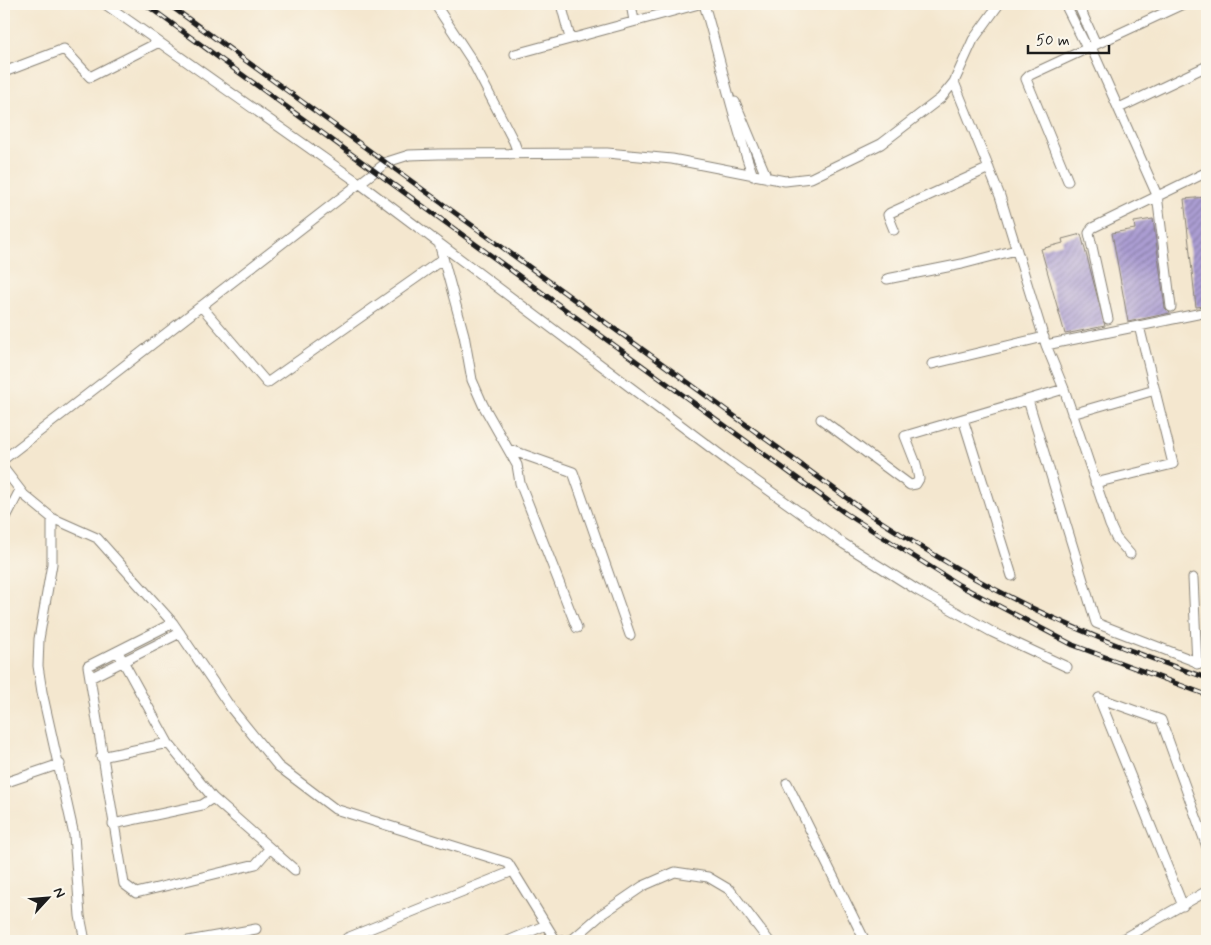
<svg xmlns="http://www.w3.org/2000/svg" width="1211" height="945" viewBox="0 0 1211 945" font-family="Mynerve,sans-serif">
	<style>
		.building { fill: url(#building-hatch) }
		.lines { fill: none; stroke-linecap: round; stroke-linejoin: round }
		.minor-casing { stroke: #888276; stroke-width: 11 }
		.minor { stroke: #fff; stroke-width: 9 }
		.rail-casing { stroke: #1c1c1c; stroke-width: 5 }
		.rail { stroke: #fbf7ec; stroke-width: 3; stroke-dasharray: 9; stroke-linecap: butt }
	</style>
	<defs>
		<pattern id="building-hatch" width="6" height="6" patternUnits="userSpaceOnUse" patternTransform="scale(1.25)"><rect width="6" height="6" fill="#ab9dd2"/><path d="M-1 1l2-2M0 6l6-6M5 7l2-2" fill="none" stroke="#8a7faa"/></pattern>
	</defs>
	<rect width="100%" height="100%" fill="#fbf7ec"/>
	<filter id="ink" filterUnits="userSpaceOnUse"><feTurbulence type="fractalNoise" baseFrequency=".02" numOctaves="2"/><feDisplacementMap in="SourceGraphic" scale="10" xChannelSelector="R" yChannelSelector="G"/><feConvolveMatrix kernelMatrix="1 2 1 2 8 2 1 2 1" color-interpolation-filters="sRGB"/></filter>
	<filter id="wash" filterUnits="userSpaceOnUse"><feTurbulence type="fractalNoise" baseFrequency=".0096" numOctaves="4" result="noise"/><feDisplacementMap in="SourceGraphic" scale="20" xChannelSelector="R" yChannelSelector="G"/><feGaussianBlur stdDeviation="1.12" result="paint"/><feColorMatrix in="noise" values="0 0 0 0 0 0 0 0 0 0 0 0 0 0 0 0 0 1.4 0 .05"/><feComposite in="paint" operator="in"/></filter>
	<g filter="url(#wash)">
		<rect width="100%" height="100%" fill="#f4e7cf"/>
		<g id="blocks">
			<!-- building -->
			<path class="building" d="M1207,197V306L1196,307L1184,199Z
				M1153,219L1165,308L1170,313L1128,322L1112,233L1135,229L1134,222Z
				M1081,234L1105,326L1065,334L1041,249L1063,243L1062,239Z"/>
		</g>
	</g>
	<g filter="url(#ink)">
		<use href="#blocks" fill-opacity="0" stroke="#888276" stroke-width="1"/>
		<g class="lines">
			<defs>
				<path id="minor" d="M105,4L359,183L731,463L844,544L917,590L992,632L1067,667
					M435,4L471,59L514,142L518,153
					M561,4L570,38
					M631,4L634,21
					M704,4C721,61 733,120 753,176
					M1065,4L1087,48
					M1078,4L1096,44
					M1091,47L1157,195L1171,307
					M515,54L699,4
					M4,72L64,49L90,77L159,42
					M954,82L1000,196L1046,345L1064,389L1110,525L1116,538L1130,554
					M735,102L767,178
					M1119,108L1205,67
					M1068,181L1026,79L1030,75L1183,4
					M894,230L888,215L890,213L989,168
					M439,243L464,335L472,380L483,405L517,465L520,483L577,628
					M887,279L962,264L1016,250
					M201,306L267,383L443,259
					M1108,319L1089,233L1092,228L1207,172
					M1046,345L1207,312
					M932,364L1044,337
					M1028,400L1096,623L1207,666
					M1072,414L1155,390
					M821,419L910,485L916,484L919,479L916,464L905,436L1064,389
					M963,419L1012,576
					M508,449L573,472L630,635
					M4,459L387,162L409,155L439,154L607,153L672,159L785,181L811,178L881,144L941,98L954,82L973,40L999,4
					M4,469L24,495L52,518L97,538L173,623L231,708L278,766L335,809L508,863L556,941
					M1095,483L1173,464L1139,326
					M52,518V564L39,639L38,666L42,692L74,835L80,916L85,941
					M4,521L20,490
					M1193,578L1197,664
					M173,623L88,666L124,884L136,893L256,864L269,849
					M118,652L168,743L213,798L295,870
					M90,678L180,633
					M1099,698L1183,906
					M1099,698L1161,720L1207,847
					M101,757L168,743
					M4,783L60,764
					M787,783L865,941
					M113,824L202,805L213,798
					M188,941L256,929
					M348,941L347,938L513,871
					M508,941L546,925
					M562,941L572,940L602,914L643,886L675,872L708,877L730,890L769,941
					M1119,941L1207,891"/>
			</defs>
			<!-- minor casing -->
			<use href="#minor" class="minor-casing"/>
			<!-- minor -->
			<use href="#minor" class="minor"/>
			<defs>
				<path id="rail" d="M145,4L845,513L959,585L1073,645L1207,695
					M168,4L866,512C913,542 960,572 1010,597C1074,630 1139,655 1207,678"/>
			</defs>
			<!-- rail casing -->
			<use href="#rail" class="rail-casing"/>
			<!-- rail -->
			<use href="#rail" class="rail"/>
		</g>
	</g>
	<!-- margin -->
	<rect width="1211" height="945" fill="none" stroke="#fbf7ec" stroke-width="20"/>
	<!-- north arrow -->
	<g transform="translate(48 898) rotate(64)" stroke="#fbf7ec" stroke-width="4" paint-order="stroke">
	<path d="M0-4L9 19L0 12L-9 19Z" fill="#1c1c1c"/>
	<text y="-8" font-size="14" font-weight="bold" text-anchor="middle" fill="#1c1c1c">N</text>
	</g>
	<!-- scale -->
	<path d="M1028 45v8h81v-8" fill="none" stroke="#1c1c1c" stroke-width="2.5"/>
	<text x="1036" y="45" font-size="15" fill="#1c1c1c" stroke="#fbf7ec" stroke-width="4" paint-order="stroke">50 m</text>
</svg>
